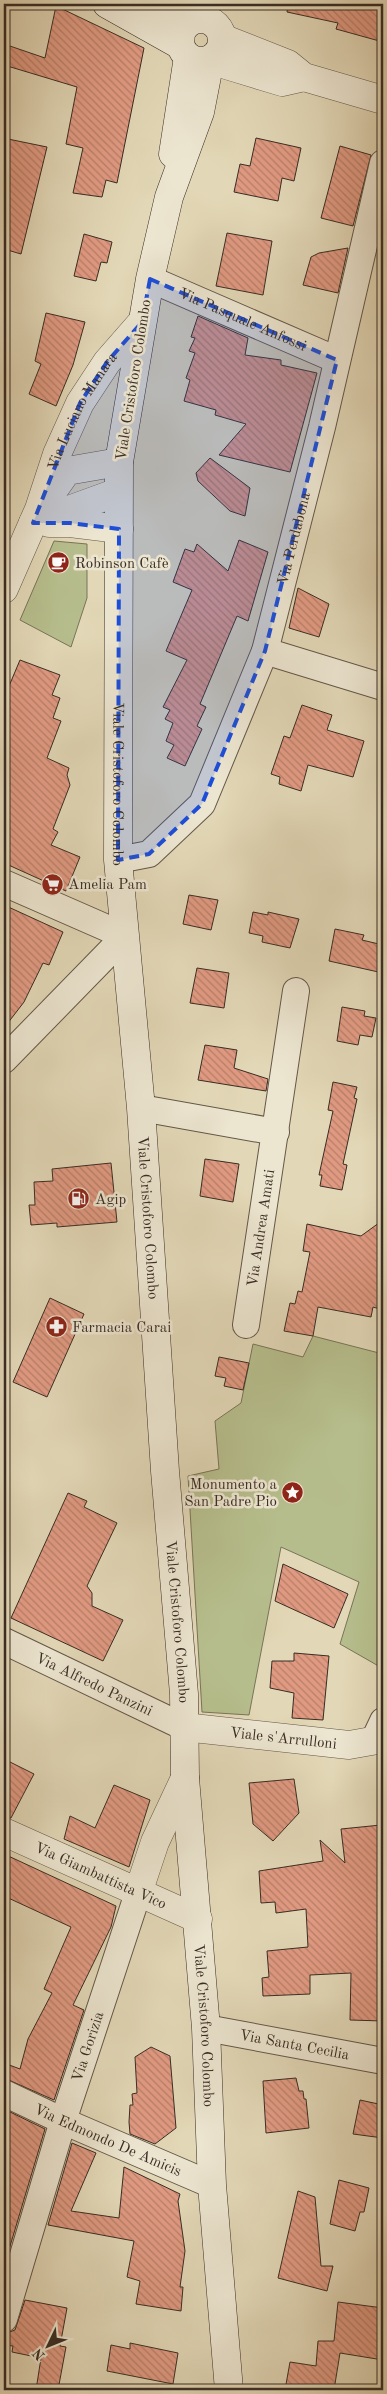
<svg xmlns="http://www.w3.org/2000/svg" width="387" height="2394" viewBox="0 0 387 2394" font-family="'Old Standard TT',serif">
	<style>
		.green { fill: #b6bd8c; stroke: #787458 }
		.building { fill: url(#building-back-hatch); stroke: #392c24 }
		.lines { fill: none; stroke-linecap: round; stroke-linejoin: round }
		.minor-casing { stroke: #635748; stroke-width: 28 }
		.tertiary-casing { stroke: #635748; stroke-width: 29 }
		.secondary-casing { stroke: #392c24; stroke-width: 29 }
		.minor { stroke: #ece5d0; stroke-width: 26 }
		.tertiary { stroke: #ece5d0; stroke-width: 28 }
		.secondary { stroke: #ece5d0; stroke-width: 28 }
		.marked { fill: #1d4ed8; fill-opacity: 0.2; stroke: #1d4ed8; stroke-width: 4; stroke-dasharray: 10 6; stroke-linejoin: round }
		.labels { text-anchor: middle; stroke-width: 5; stroke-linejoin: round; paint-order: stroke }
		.street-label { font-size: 15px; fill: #392c24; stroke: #ece5d0 }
		.poi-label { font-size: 15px; fill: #392c24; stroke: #ece5d0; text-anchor: start }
	</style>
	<defs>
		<pattern id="building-back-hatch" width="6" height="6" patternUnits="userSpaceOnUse" patternTransform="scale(1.25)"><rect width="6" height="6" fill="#e19a82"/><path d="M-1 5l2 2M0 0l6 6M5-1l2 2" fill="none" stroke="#b77e6a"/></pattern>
	</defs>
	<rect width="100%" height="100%" fill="#e2d7b6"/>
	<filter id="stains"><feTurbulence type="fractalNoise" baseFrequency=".004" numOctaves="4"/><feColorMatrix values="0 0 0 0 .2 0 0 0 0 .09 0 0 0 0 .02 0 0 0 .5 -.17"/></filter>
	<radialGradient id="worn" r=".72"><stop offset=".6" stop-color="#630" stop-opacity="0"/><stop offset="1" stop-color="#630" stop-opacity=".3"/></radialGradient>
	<!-- green -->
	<path class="green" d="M54,541L87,544V598L71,647L20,620Z
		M313,1336L383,1354V1665L382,1668L340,1644L359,1582L281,1547L249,1715L202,1712L188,1476L219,1469L215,1421L241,1403L253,1344L303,1357Z"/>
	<!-- building -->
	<path class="building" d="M288,4H383V42L336,29L338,23L287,12Z
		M56,6L144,48L117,183L106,180L102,197L73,193L83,148L66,144L77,87L4,65V44L45,58Z
		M256,138L301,148L294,181L282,178L278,201L234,192L240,164L250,166Z
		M8,139L47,147L21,254L4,249V165Z
		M340,146L371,155L353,226L321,218Z
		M227,233L272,241L263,295L216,286Z
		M84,234L112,242L107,263L101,262L96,281L74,276Z
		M348,248L338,293L303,285L311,257L319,253Z
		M46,313L85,322L73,365L56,406L29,394L41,364L35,361Z
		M198,316L248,338L245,355L281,360V365L317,373L290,472L219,455L246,424L215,415L216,410L184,401L190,380L186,378L195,353L189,351L195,338L191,337Z
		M210,458L250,488L245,516L230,511L198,481L196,473Z
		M239,540L268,552L248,621L237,616L200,704L206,707L197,726L202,729L185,766L167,758L174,745L166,741L173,723L165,719L170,710L163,707L187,660L166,651L192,590L173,582L185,549L194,552L197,544L228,571Z
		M298,588L329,604L319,637L289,628Z
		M20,660L60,675L52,695L60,698L53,718L61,721L47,758L69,768L67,775L70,785L53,829L58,832L51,845L80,857L66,891L4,863V698Z
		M302,705L332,715L327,730L364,741L353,777L308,765L301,791L279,784L280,777L271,774L284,736L290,738Z
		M189,895L218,900L211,930L183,924Z
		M4,905L63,932L49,965L43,963L24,1002L4,1028Z
		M253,912L268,915V912L299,919L290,948L262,942L263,936L249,933Z
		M335,929L364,935L362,940L383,945V973L329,961Z
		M197,968L229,973L224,1008L190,1003Z
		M342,1007L365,1011L364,1016L376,1018L372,1037L360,1035L358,1045L337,1041Z
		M205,1045L237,1050L234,1068L268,1079L266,1091L198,1080Z
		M333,1082L357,1087L354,1098L357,1099L343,1164L347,1165L342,1190L320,1186L322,1175H319L333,1111L328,1110Z
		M205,1159L239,1164L233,1202L200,1196Z
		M111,1163L117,1222L57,1227V1223L31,1225L29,1205H35L34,1182L53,1181L52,1169Z
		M383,1220V1310L373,1307L371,1317L318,1307L313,1336L284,1331L290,1303L295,1304L298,1291L302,1292L310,1252L303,1251L307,1224L361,1236Z
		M50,1298L84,1314L47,1397L13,1382Z
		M219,1357L249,1363L243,1390L224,1386L226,1378L215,1376Z
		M68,1493L87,1501L84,1507L117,1523L87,1586L92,1593V1606L123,1620L103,1661L11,1618Z
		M283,1564L348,1594L334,1628L275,1601Z
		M294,1653L329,1656L323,1720L292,1718L294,1693L270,1688L272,1661H294Z
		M4,1759L34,1774L11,1818L4,1817Z
		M294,1779L299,1813L273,1841L253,1824L249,1783Z
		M114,1785L150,1800L129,1867L64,1839L70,1816L95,1828Z
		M381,1825L383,1846V2021L350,2020L351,1973L310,1975V1994L263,1996L262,1978L269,1977L267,1951L308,1947L306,1909L276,1913L275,1902L261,1903L259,1871L323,1861L320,1840L345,1863L341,1829Z
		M4,1854L116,1906L111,1927L73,2005L84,2010L54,2100L4,2078V2063L20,2069L28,2039L52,1993L44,1989L71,1927L4,1896Z
		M151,2047L170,2056L176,2128L155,2144L130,2134L129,2122L130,2105H133L132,2094L137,2093L135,2057Z
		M296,2078L299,2091H303L304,2099H306L309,2128L266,2133L263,2081Z
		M360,2100L383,2105V2138L353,2134Z
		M4,2109L45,2129L5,2263H4Z
		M72,2143L96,2153L71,2211L119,2218L124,2167L180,2194L178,2201L185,2251L180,2287H183L181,2311L136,2304L140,2281L127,2277L134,2241L48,2225Z
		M339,2180L369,2188L364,2212H360L355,2231L330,2224Z
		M298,2191L315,2197L321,2266H333L327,2291L278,2278Z
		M25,2300L67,2308L60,2346L66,2347L58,2390H36L41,2358L12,2352L13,2346L4,2345V2334L15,2330Z
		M338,2302L383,2308V2360L340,2353L334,2390H285L290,2362L316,2366L318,2341H334Z
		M130,2343L178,2353L173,2384L107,2371L111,2345L130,2349Z"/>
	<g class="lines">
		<defs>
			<g id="minor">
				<path id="s1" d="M150,279L337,360"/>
				<path d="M265,651L383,687"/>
				<path id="s2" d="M118,860L149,854L202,804L265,651L322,427L383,163"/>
				<path d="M4,883L125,936L4,1060"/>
				<path d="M141,1108L276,1132"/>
				<path id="s3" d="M246,1325L296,991"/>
				<path id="s4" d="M4,1641L184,1727"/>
				<path d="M374,1740L383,1721"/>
				<path id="s5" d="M206,2028L383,2061"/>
				<path id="s6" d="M4,2093L63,2121L212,2185"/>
				<path id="s7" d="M4,2319L63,2121L138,1893"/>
			</g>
			<g id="tertiary">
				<path d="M222,38L288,64L304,77L383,100"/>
				<path d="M214,57L226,65L282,82L304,77"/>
				<path d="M48,498L67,471L119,462"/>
				<path d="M33,523L118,492"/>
				<path d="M49,523H70L119,529"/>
				<path id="s8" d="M4,589L39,509L57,454L80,403L107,362L142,322"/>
				<path id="s9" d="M184,1727L349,1745L383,1739"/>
				<path id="s10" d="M4,1832L198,1919"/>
				<path d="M138,1893L155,1842L185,1778"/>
			</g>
			<g id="secondary">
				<path d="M107,4L180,45"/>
				<path d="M145,4L172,12L190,21"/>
				<circle cx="201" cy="40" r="21"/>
				<path id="s11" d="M208,60L207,76L200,112L169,197L150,279L119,462L118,860L141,1108L165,1471L184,1694L185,1778L206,2028L212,2185L229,2390"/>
				<path d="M173,154L188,57"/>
			</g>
		</defs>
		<!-- minor casing -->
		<use href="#minor" class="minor-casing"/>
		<!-- tertiary casing -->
		<use href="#tertiary" class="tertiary-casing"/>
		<!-- secondary casing -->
		<use href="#secondary" class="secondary-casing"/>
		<!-- minor -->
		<use href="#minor" class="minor"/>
		<!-- tertiary -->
		<use href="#tertiary" class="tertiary"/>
		<!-- secondary -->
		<use href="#secondary" class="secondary"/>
	</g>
	<!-- marked area -->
	<path class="marked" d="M150,279L337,360L265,651L202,804L149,854L118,860L119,529L70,523H33L80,403L107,362L142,322Z"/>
	<!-- icons -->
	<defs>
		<symbol id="cafe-disc" viewBox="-11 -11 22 22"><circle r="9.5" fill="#8f2418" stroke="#ece5d0"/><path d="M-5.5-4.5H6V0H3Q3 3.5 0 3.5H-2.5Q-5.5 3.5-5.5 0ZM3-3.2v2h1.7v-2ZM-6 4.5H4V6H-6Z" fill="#fff"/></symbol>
		<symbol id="supermarket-disc" viewBox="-11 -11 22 22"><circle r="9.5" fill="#8f2418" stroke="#ece5d0"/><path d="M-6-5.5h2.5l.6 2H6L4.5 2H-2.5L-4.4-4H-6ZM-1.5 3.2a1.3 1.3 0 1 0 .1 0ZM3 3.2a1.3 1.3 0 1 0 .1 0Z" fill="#fff"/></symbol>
		<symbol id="fuel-disc" viewBox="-11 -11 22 22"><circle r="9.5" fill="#8f2418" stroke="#ece5d0"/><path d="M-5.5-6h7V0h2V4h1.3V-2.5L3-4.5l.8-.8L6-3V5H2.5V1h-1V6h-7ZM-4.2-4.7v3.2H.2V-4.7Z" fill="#fff"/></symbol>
		<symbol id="pharmacy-disc" viewBox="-11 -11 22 22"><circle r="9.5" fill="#8f2418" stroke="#ece5d0"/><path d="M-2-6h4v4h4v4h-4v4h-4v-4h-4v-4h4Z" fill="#fff"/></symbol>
		<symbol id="sight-disc" viewBox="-11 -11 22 22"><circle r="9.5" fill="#8f2418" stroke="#ece5d0"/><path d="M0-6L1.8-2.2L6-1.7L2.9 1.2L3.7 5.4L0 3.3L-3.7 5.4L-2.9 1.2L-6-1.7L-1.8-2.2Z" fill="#fff"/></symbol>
	</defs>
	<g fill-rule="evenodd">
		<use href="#cafe-disc" x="46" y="550" width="25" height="25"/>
		<use href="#supermarket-disc" x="40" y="872" width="25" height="25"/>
		<use href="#fuel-disc" x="66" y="1186" width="25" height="25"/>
		<use href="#pharmacy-disc" x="44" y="1314" width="25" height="25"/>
		<use href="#sight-disc" x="280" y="1480" width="25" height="25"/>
	</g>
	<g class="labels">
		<!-- street labels -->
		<g class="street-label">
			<text dy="5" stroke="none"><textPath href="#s1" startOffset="101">Via Pasquale Anfossi</textPath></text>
			<text transform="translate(133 380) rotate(-81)" y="5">Viale Cristoforo Colombo</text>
			<text dy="5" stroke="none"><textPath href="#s8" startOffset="195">Via Luciano Manara</textPath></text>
			<text dy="5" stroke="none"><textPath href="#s2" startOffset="386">Via Perdabona</textPath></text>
			<text dy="5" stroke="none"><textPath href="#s11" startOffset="735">Viale Cristoforo Colombo</textPath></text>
			<text dy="5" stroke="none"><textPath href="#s11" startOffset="1170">Viale Cristoforo Colombo</textPath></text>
			<text dy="5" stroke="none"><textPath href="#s3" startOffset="98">Via Andrea Amati</textPath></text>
			<text dy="5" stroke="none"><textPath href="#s11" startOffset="1575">Viale Cristoforo Colombo</textPath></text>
			<text dy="5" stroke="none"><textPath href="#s4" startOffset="100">Via Alfredo Panzini</textPath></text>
			<text dy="5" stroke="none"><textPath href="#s9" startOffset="100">Viale s'Arrulloni</textPath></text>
			<text dy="5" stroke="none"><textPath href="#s10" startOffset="106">Via Giambattista Vico</textPath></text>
			<text dy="5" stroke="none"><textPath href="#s11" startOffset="1980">Viale Cristoforo Colombo</textPath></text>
			<text dy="5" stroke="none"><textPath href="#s5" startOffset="90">Via Santa Cecilia</textPath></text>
			<text dy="5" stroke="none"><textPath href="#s7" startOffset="285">Via Gorizia</textPath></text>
			<text dy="5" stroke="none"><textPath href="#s6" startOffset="114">Via Edmondo De Amicis</textPath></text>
		</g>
		<!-- poi labels -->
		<g class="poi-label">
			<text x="75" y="568">Robinson Cafè</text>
			<text x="68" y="889">Amelia Pam</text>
			<text x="95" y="1204">Agip</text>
			<text x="72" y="1332">Farmacia Carai</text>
			<text x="277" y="1489" text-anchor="end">Monumento a<tspan x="277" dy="17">San Padre Pio</tspan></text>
		</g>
	</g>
	<!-- margin -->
	<rect width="387" height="2394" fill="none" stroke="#e2d7b6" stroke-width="20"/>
	<rect x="5" y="5" width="377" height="2384" fill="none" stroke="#392c24" stroke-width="2.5"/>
	<rect x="10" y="10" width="367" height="2374" fill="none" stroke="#392c24"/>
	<!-- north arrow -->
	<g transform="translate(48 2346) rotate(227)" stroke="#ece5d0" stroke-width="4" paint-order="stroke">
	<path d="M0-4L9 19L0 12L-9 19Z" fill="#392c24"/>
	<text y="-8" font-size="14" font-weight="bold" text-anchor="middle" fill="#392c24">N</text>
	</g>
	<rect width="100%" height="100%" filter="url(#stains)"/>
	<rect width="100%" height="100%" fill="url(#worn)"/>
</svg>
